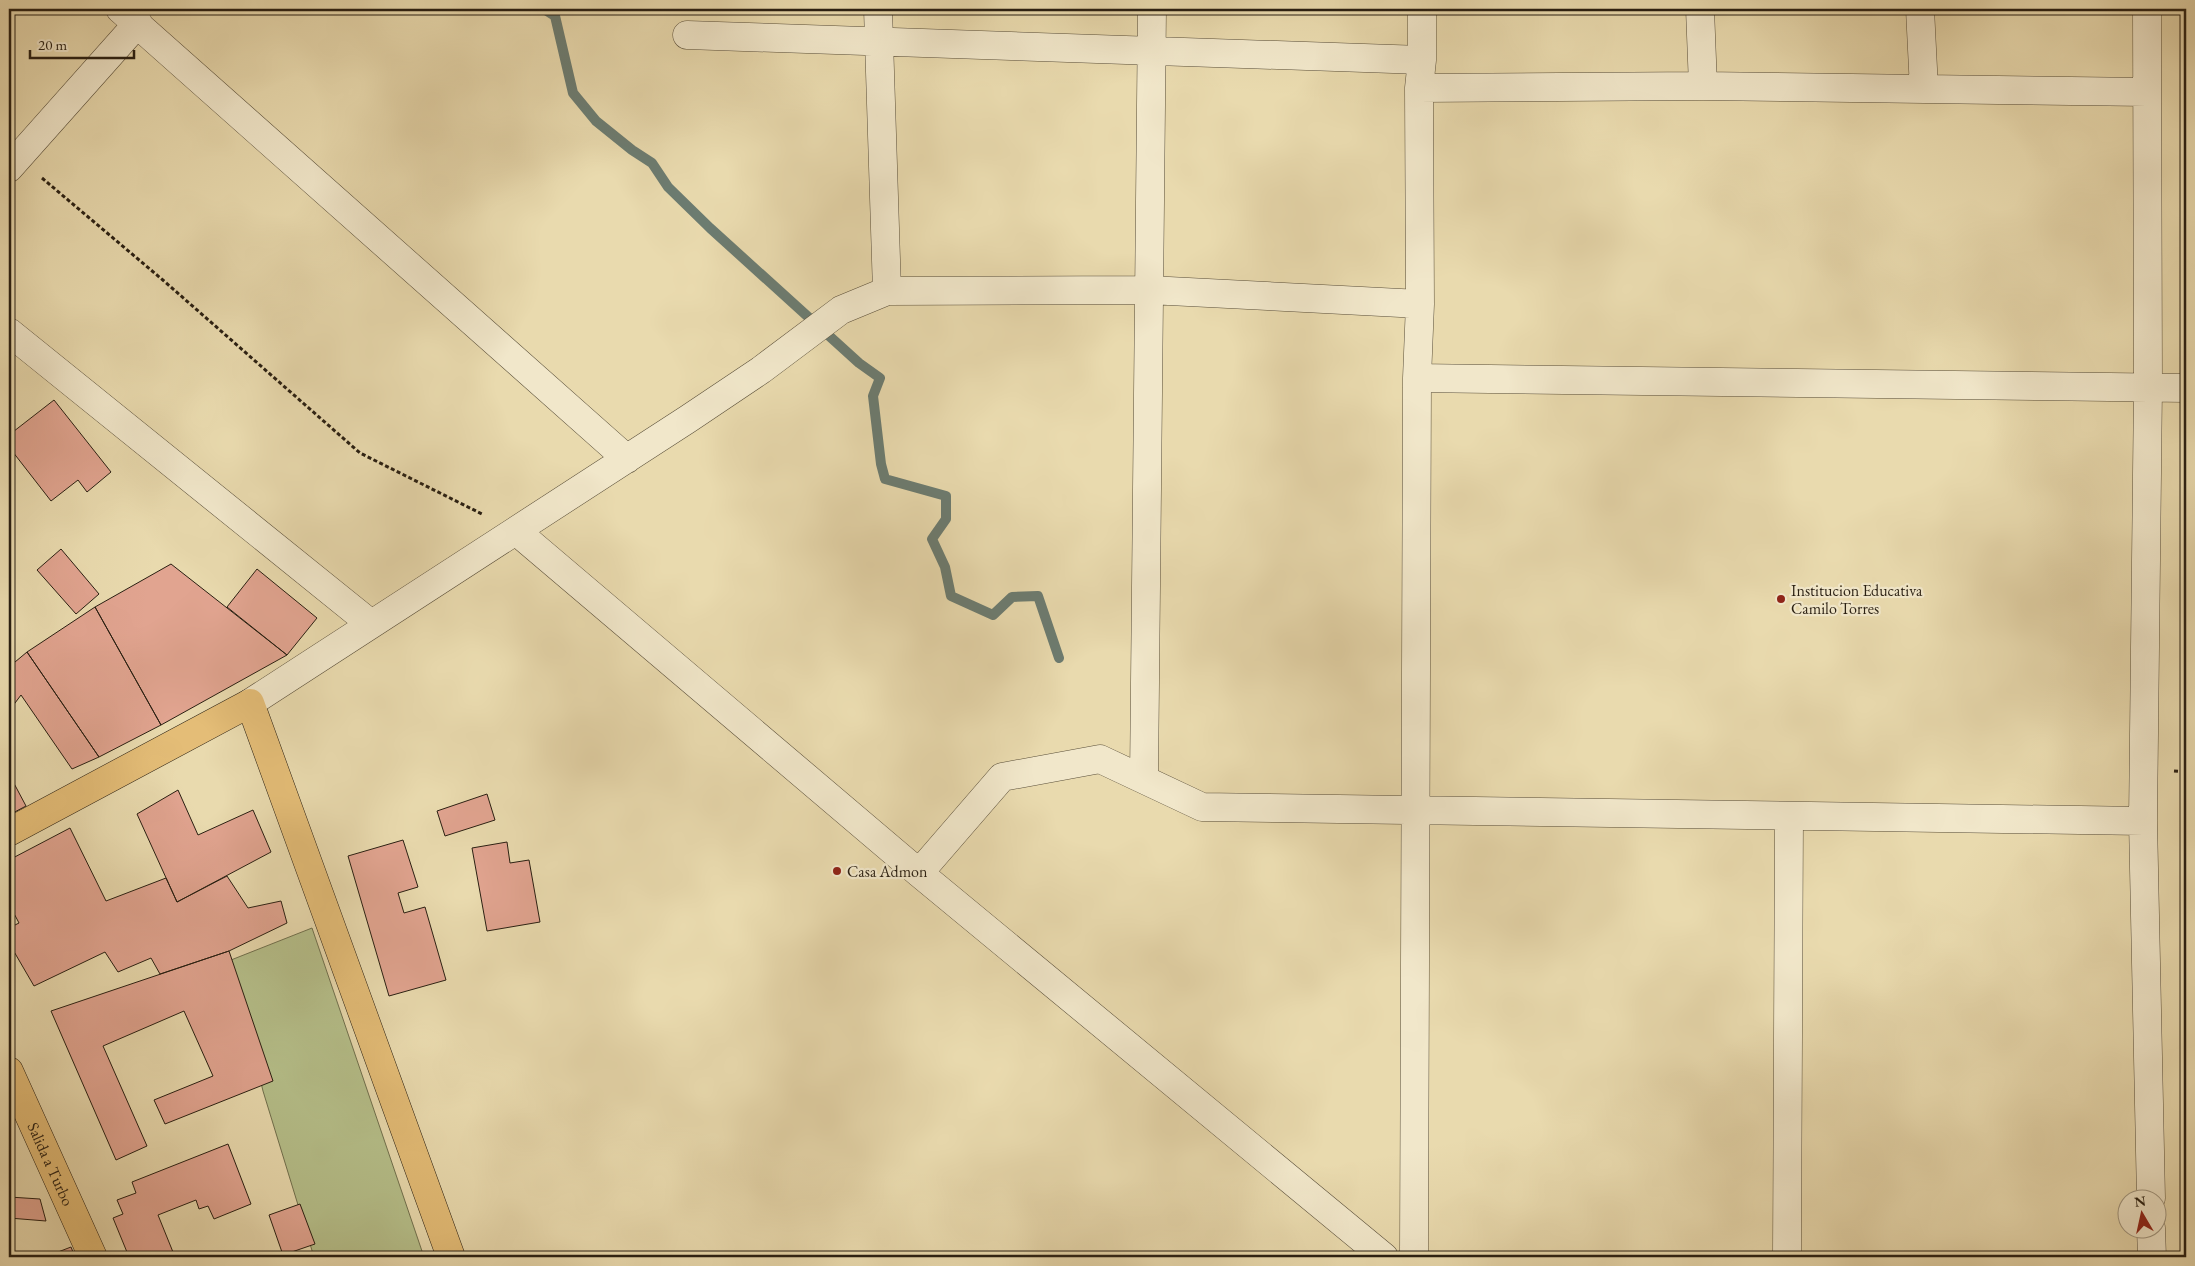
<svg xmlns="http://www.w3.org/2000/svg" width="2195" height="1266" viewBox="0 0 2195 1266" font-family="'EB Garamond',serif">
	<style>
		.green { fill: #b6c08b; stroke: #70704e }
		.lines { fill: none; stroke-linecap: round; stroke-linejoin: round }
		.stream { stroke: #6c7c71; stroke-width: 10 }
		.building { fill: #e1a490; stroke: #291f12 }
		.minor-casing { stroke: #594e39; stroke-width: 29 }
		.major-casing { stroke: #291f12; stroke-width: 29 }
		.path { stroke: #291f12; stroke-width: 3; stroke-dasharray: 4 2.5; stroke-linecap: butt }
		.minor { stroke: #f1e7ca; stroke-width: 28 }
		.major { stroke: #e4bd77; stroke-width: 28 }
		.poi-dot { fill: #8f2418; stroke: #f1e7ca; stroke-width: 2 }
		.labels { text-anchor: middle; stroke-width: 4.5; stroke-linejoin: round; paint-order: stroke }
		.poi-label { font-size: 16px; fill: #291f12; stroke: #f1e7ca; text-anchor: start }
		.street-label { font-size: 16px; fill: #291f12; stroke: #f1e7ca }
	</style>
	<rect width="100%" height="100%" fill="#e9daae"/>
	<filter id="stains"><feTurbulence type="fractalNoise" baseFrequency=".004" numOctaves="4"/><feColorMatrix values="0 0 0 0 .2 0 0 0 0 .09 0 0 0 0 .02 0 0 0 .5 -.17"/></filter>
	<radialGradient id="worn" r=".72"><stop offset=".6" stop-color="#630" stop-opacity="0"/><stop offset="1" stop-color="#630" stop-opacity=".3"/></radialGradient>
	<!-- green -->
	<path class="green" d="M312,928L424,1257H314L263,1091L231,960Z"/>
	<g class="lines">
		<!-- stream -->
		<path class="stream" d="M544,9L555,16L573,93L596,121L632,150L652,163L668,187L710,228L859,363L880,378L873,396L881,464L885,479L946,496V519L932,539L945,567L951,596L993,615L1012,597L1038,596L1059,658"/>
	</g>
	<!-- building -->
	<path class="building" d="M54,400L111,472L87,492L78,480L51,501L9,447V435Z
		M61,549L99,594L76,614L37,570Z
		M171,564L287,655L161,725L95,607Z
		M257,569L317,618L287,655L227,607Z
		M95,607L161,725L99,757L27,652Z
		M27,652L99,757L72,769L21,695L9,711V667Z
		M9,774L26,806L9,815Z
		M178,790L198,835L253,810L271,852L177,902L137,814Z
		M487,794L495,820L445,836L437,811Z
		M70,828L106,901L166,878L177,902L227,876L248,908L281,901L287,923L229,951L160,974L151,958L118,972L105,952L34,986L9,943V928L19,923L9,904V860Z
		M403,840L418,887L398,893L404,913L425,907L446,980L389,996L348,856Z
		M507,842L510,863L529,860L540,922L487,931L472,848Z
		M229,951L273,1081L165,1124L154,1100L213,1076L184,1011L103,1046L147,1146L116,1160L51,1011Z
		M228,1144L251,1204L214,1219L208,1206L199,1209L196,1200L158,1215L175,1257H129L113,1218L123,1214L117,1200L136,1193L132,1182Z
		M9,1197L40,1199L46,1221L9,1218Z
		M300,1204L315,1244L283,1255L269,1215Z
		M71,1247L75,1257H45Z"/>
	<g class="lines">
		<defs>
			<path id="minor" d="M120,9L627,459
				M878,9L887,291
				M1700,9L1703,86
				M1920,9L1924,89
				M2147,9L2148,387L2143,821L2151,1198
				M687,35L1422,60
				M1419,88L1703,86L2147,92
				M9,168L138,23
				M9,332L371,624
				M1417,378L2186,388
				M516,531L919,873L1384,1257
				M250,703L688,419L761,370L841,310L887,291L1149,290L1420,304
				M1144,779L1152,9
				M919,873L1002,777L1100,759L1202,807L2143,821
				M2151,1228L2152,1257
				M1414,1257L1417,378L1420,304L1419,88L1422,60V9
				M1787,1257L1789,816"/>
			<g id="major">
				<path d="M9,832L250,703L451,1257"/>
				<path id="s1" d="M9,1071L93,1257"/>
			</g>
		</defs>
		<!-- minor casing -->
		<use href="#minor" class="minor-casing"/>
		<!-- major casing -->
		<use href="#major" class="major-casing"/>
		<!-- path -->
		<path class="path" d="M42,178L164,281L360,453L482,514
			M2174,771L2186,772"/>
		<!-- minor -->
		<use href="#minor" class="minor"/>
		<!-- major -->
		<use href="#major" class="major"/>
	</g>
	<!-- markers -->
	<g class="poi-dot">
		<circle cx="1781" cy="599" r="5"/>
		<circle cx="837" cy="871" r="5"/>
	</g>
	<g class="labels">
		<!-- poi labels -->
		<g class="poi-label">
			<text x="1791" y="596">Institucion Educativa<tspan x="1791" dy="18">Camilo Torres</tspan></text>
			<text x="847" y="877">Casa Admon</text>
		</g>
		<!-- street labels -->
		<g class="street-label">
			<text dy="6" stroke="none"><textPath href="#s1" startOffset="102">Salida a Turbo</textPath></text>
		</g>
	</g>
	<!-- margin -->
	<rect width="2195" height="1266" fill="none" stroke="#e9daae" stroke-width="30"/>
	<rect x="10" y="10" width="2175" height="1246" fill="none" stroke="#291f12" stroke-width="2.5"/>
	<rect x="15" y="15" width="2165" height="1236" fill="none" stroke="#291f12"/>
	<!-- north arrow -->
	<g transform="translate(2142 1214) rotate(351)"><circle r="24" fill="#f1e7ca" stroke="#a19780"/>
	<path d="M0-4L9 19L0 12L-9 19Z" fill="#8f2418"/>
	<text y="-8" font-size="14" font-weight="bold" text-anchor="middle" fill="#291f12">N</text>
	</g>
	<!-- scale -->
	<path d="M30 50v8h104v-8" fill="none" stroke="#291f12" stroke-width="2.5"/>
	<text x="38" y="50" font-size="15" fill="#291f12" stroke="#f1e7ca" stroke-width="4" paint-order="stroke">20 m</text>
	<rect width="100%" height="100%" filter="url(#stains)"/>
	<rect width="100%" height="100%" fill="url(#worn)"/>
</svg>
